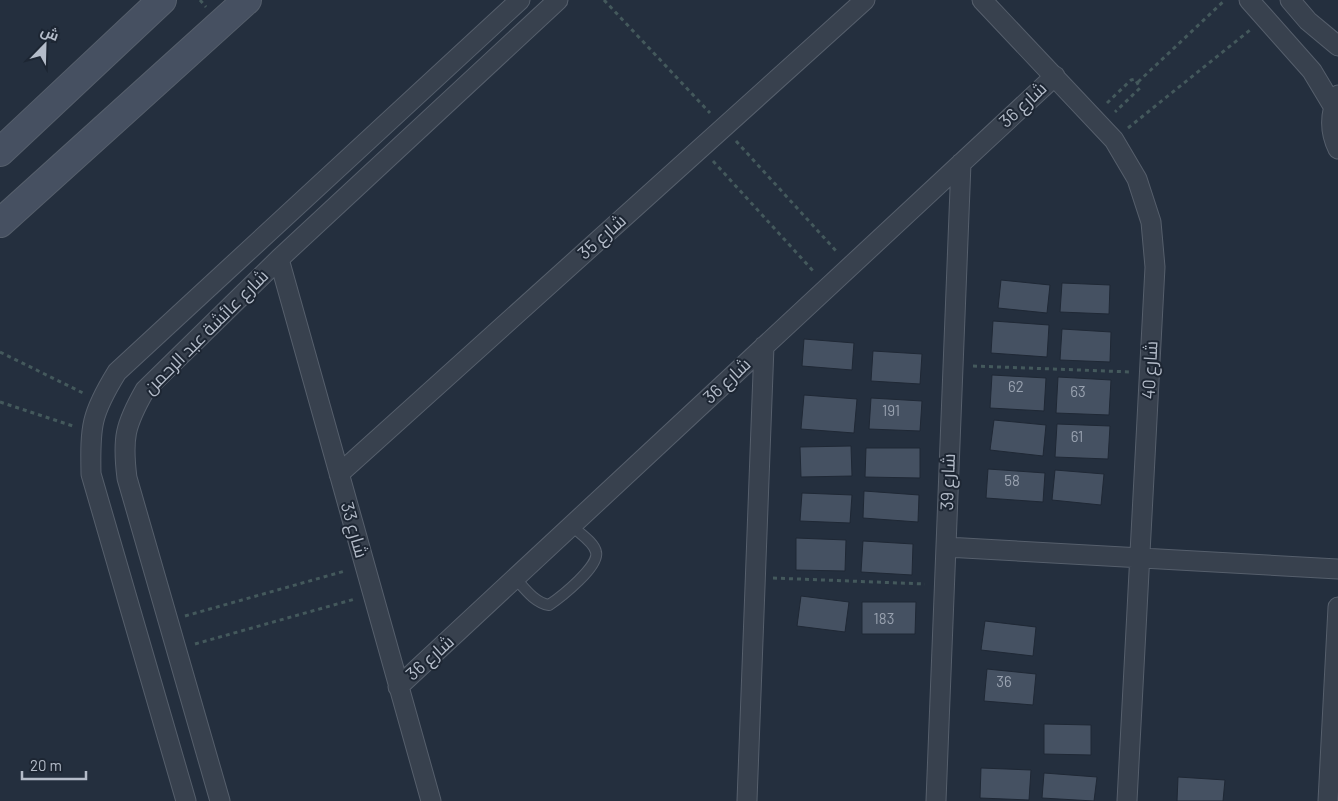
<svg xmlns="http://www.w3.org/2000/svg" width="1338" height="801" viewBox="0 0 1338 801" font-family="Barlow,Cairo,sans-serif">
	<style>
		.building { fill: #455162; stroke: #1f2835 }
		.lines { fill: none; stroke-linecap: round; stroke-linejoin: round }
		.lane-casing { stroke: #565f6c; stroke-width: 12 }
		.street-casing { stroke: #565f6c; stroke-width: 21 }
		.secondary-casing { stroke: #565f6c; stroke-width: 30 }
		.path { stroke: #44595c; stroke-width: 3; stroke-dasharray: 4 4; stroke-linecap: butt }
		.lane { stroke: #38414e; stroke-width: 10 }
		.street { stroke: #38414e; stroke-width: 19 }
		.secondary { stroke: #465061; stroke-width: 28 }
		.labels { text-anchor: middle; stroke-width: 4; stroke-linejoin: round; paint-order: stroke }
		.number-label { font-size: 15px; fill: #98a1af }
		.street-label { font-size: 18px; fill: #b4bcc9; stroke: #1d2633 }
	</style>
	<rect width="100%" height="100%" fill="#242f3e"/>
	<!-- building -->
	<path class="building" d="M1001,280L1050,285L1047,313L998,308Z
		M1062,283L1110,285L1109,314L1060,312Z
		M993,321L1049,325L1047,357L991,353Z
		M1062,329L1111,332L1110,362L1060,360Z
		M804,339L854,343L852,370L802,366Z
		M873,351L922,354L920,384L871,381Z
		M992,375L1046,378L1044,411L990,408Z
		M1058,377L1111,380L1109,415L1056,413Z
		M804,395L857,399L854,433L801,429Z
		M871,398L922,401L920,431L869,429Z
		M994,420L1046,425L1043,456L990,450Z
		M1057,424L1110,426L1108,459L1055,457Z
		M851,446L852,476L801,477L800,447Z
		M866,448H920V478L865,477Z
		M988,469L1045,473L1043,502L986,498Z
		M1055,470L1104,474L1101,505L1052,500Z
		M864,491L919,495L918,522L863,518Z
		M802,493L852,495L850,523L800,521Z
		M796,538L846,540L845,571L796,570Z
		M863,541L913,544L912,575L861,572Z
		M801,596L849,602L845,632L797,626Z
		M862,602H916L915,634H862Z
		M985,621L1036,627L1033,656L981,650Z
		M987,669L1036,674L1033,705L984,701Z
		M1044,724L1091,725V755L1044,754Z
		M981,768L1031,770L1029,800L980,798Z
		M1044,773L1097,777L1094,801L1042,798Z
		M1178,777L1225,780L1223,801H1177Z"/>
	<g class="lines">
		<defs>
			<path id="lane" d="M516,579C525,589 535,603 549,605C561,597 600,566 596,552C594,542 579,533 572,526"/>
			<path id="street" d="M982,0L1114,140L1137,179L1151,222L1155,267L1127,801
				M1249,0L1312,71L1333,106
				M1290,0L1308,21L1338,46
				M1338,95C1330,113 1329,131 1338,149
				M279,259L431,801
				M339,474L865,0
				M946,547L1338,569
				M398,687L1055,76
				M186,801L91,474C90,426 91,414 117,372L520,0
				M220,801L127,478C122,438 125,425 145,390L279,259L558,0
				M747,801L764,346
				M936,801L961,163
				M1328,801L1338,607"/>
			<path id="secondary" d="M0,152L162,0
				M0,223L247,0"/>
		</defs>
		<!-- lane casing -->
		<use href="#lane" class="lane-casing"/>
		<!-- street casing -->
		<use href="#street" class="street-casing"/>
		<!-- secondary casing -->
		<use href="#secondary" class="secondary-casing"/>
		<!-- path -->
		<path class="path" d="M200,0L206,7
			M604,0L710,113
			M1138,82L1225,0
			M1107,103L1131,80L1135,79L1140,88L1115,112
			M1128,128L1250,30
			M736,141L838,253
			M713,161L815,273
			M0,352L83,393
			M973,366L1132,372
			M0,402L73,426
			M773,578L925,584
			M185,616L345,571
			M195,644L355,599"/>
		<!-- lane -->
		<use href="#lane" class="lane"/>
		<!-- street -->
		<use href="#street" class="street"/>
		<!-- secondary -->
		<use href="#secondary" class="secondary"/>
	</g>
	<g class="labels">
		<!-- number labels -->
		<g class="number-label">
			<text x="1016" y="392">62</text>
			<text x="1078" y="397">63</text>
			<text x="891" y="416">191</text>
			<text x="1077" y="442">61</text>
			<text x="1012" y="486">58</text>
			<text x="884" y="624">183</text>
			<text x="1004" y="687">36</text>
		</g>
		<!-- street labels -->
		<g class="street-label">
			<text transform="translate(1023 105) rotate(-43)" y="6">شارع 36</text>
			<text transform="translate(602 237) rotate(-42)" y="6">شارع 35</text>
			<text transform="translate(206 332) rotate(-45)" y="6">شارع عائشة عبد الرحمن</text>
			<text transform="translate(1150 370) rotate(-87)" y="6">شارع 40</text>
			<text transform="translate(727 381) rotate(-43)" y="6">شارع 36</text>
			<text transform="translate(948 482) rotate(-88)" y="6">شارع 39</text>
			<text transform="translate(354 530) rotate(74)" y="6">شارع 33</text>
			<text transform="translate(430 658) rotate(-42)" y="6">شارع 36</text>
		</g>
	</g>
	<!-- north arrow -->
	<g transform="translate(45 45) rotate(23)" stroke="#1d2633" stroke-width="4" paint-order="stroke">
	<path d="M0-4L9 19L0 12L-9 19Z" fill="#b4bcc9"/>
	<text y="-8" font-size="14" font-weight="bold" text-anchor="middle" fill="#b4bcc9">ش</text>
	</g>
	<!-- scale -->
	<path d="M22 771v8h64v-8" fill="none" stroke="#b4bcc9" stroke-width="2.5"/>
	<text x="30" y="771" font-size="15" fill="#b4bcc9" stroke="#1d2633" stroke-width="4" paint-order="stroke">20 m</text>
</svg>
